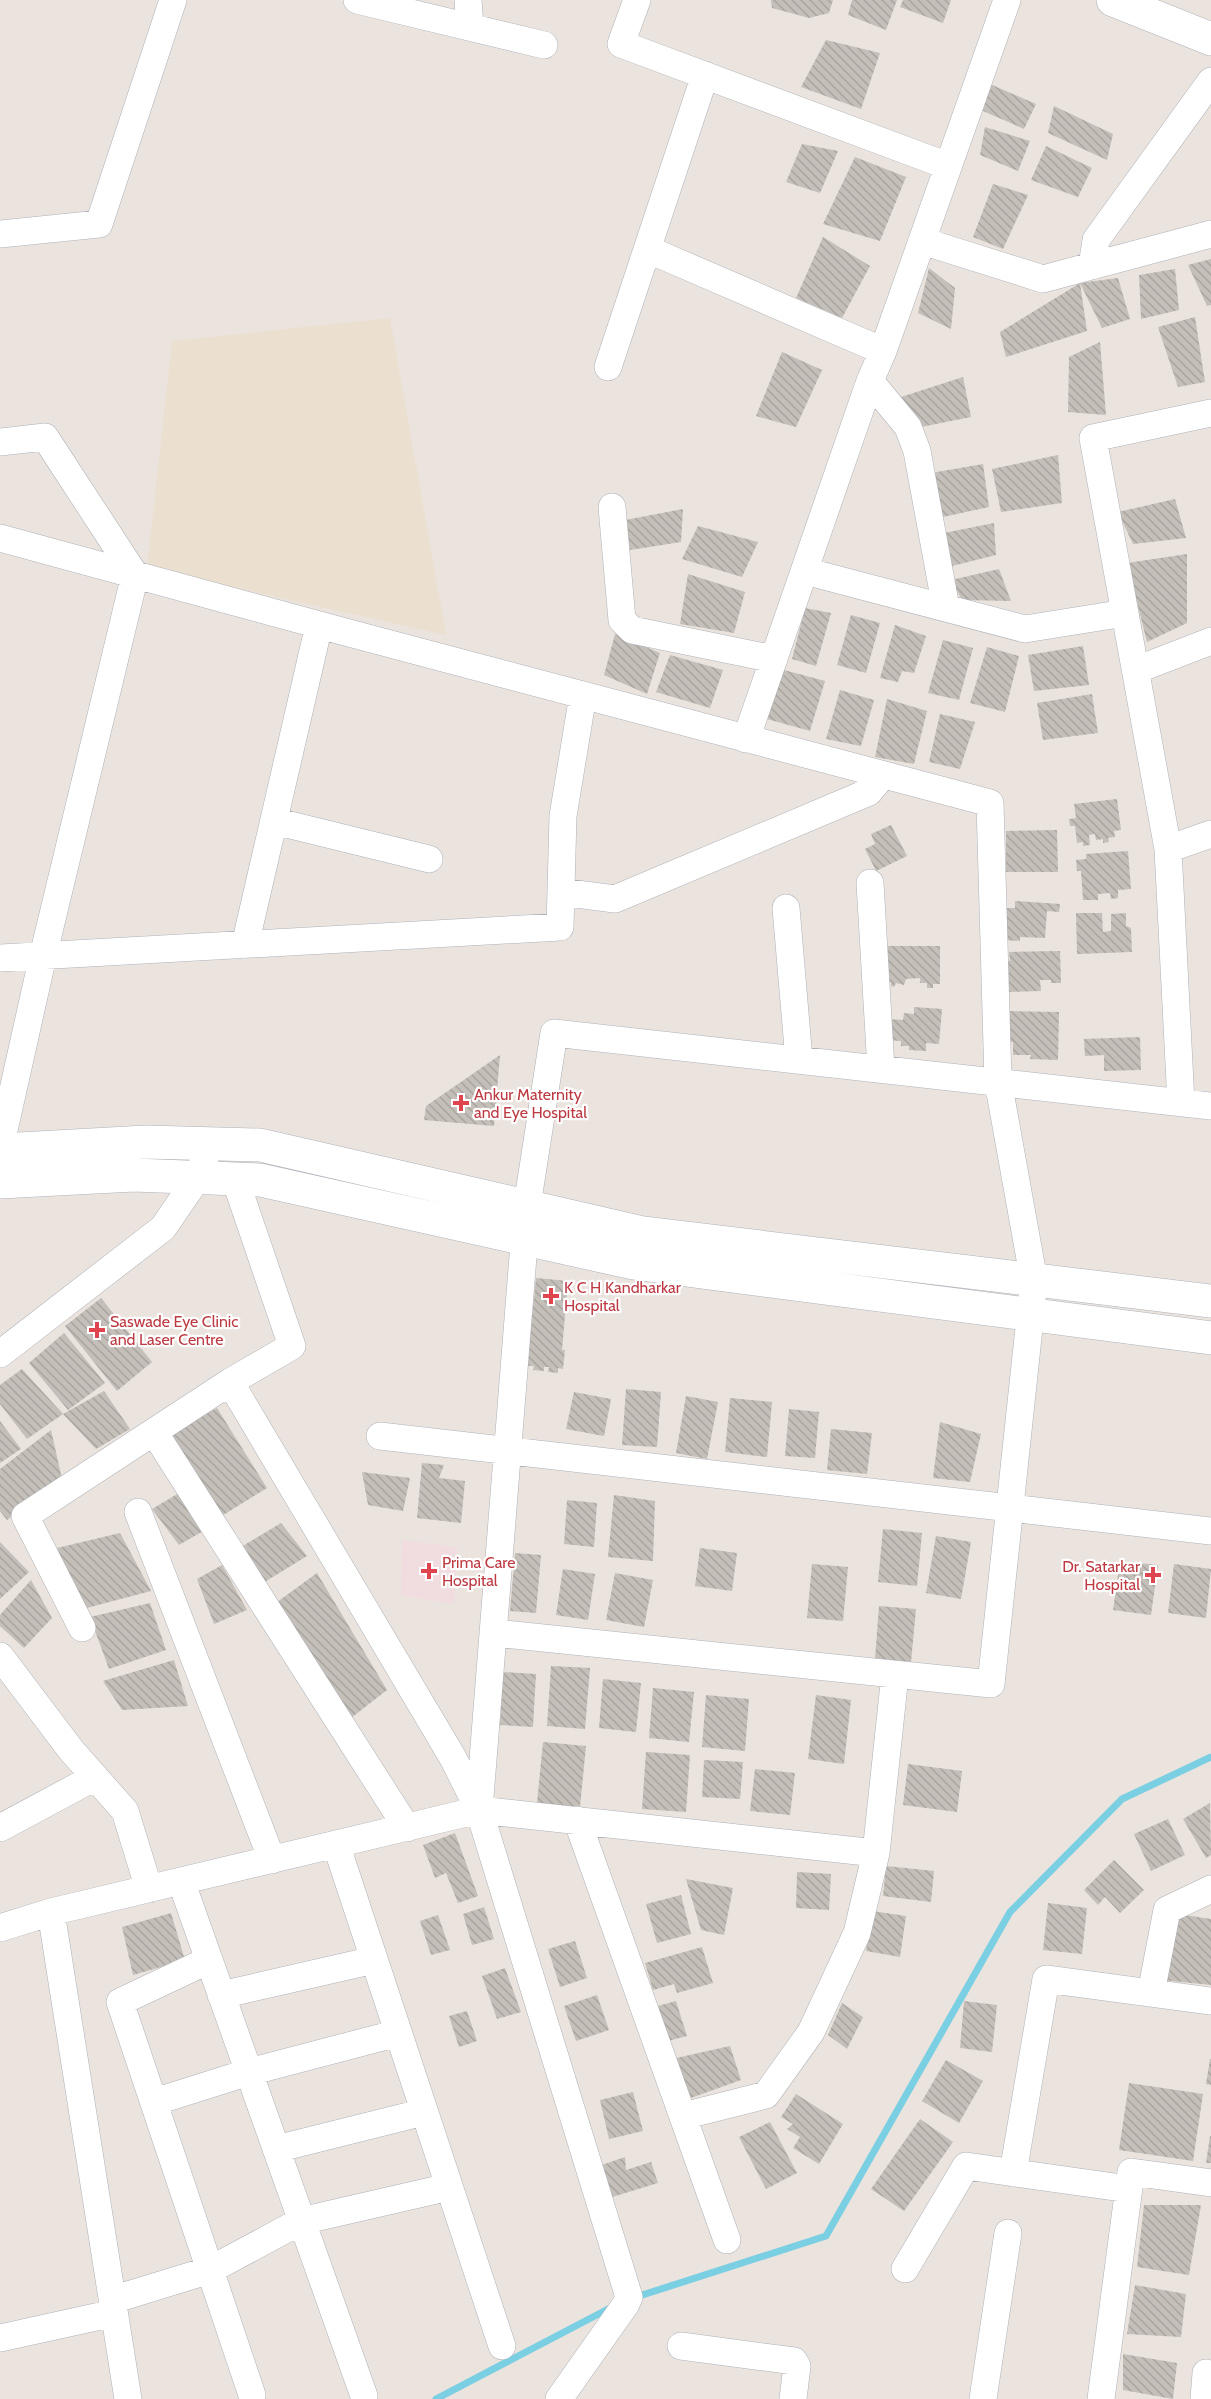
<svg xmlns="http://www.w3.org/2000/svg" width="1211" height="2399" viewBox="0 0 1211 2399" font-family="Cabin,sans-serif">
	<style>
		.education { fill: #ebdfcf }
		.medical { fill: #f1dcdf }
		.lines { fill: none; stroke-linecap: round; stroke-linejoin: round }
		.stream { stroke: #7bcfe2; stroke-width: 7 }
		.building { fill: url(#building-back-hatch) }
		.street-casing { stroke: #aeb1b9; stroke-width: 28 }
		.secondary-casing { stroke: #aeb1b9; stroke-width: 34 }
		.street { stroke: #fff; stroke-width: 27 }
		.secondary { stroke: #fff; stroke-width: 33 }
		.health-dot { fill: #e0444e; stroke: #fff; stroke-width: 2 }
		.labels { text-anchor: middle; stroke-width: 4.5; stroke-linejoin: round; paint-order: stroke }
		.health-label { font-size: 16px; fill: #be3a42; stroke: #fff; text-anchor: start }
	</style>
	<defs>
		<pattern id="building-back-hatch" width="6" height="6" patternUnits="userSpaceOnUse" patternTransform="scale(1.5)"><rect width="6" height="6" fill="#c4bfb9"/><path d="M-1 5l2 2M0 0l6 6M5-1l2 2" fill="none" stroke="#a9a49f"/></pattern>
	</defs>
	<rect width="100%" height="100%" fill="#ebe4de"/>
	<!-- education -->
	<path class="education" d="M390,318L446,635L147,568L172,341Z"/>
	<!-- medical -->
	<path class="medical" d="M402,1540L457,1547L454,1604L401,1595Z"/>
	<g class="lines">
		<!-- stream -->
		<path class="stream" d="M633,2298L826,2236L1010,1912L1122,1799L1211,1757
			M436,2399L612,2307"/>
	</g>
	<!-- building -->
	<path class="building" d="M771,0H833L829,13L809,18L772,8Z
		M852,0H897L886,30L848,15Z
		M903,0H951L943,23L900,7Z
		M826,40L880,53L861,109L801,87Z
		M990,84L1036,104L1024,129L983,111Z
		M1054,106L1113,134L1107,160L1048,133Z
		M985,127L1030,141L1018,171L980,155Z
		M802,144L838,151L820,193L786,182Z
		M1046,146L1092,168L1078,197L1031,180Z
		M855,157L906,177L880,241L823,224Z
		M993,184L1028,195L1003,249L973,237Z
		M823,237L870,266L842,318L796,298Z
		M1211,259V305L1207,306L1188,265Z
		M929,268L955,288L951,329L918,313Z
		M1175,269L1179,310L1141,319L1139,275Z
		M1118,278L1130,319L1102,328L1080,283Z
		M1080,283L1087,331L1006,357L1000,332Z
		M1195,317L1205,382L1178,387L1158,327Z
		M1100,342L1106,415L1068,412L1069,357Z
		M782,352L822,370L796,427L756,416Z
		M963,377L971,417L921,427L901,397Z
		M1058,455L1062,503L1001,512L992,469Z
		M983,464L989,507L943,517L931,473Z
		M1175,499L1186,538L1133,544L1118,512Z
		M683,509L681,542L630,550L625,520Z
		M994,523L996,555L952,566L944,533Z
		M698,526L758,542L742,577L682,559Z
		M1187,554V623L1147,642L1127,563Z
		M999,569L1011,601L962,600L951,580Z
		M688,574L745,592L734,633L680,624Z
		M805,608L831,613L816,666L792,659Z
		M851,615L880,623L866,673L837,665Z
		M895,625L926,636L914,673L902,671L898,682L880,678Z
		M615,634L660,653L647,694L604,675Z
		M943,640L973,648L959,700L928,693Z
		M1083,646L1089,685L1034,691L1028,655Z
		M987,647L1019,656L1005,712L970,703Z
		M670,655L723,670L710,708L656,692Z
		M784,670L825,681L810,731L767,719Z
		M840,690L874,700L861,746L826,739Z
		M1092,694L1098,733L1043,740L1037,703Z
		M887,699L927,711L914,764L875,757Z
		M940,714L975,722L960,769L929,762Z
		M1117,799L1121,830L1114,831L1115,837L1108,838L1109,842L1103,843V839L1096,840L1095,834L1089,835L1090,845L1083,846V842L1077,843L1075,826H1070L1069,819L1076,818L1074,804Z
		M891,825L907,856L876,871L865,849L875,844L871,834Z
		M1057,830L1058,872H1006V831Z
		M1128,851L1131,889L1118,890V898L1111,899L1110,893L1098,894V900H1083L1081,871H1077L1076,860L1086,859V854Z
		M1015,901L1060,904L1059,912L1047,911L1045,938L1020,937V941L1004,940L1006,908H1015Z
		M1076,913H1102L1103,932L1111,931V914L1126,913V926L1131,928L1132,952L1077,954Z
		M883,946H940V984H933V988H927V983H920V978L906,979L904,985L896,983L894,987L891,986V982H884Z
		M1060,951L1061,983H1051V980H1040L1041,991L1006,992L1002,961H1010L1009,952Z
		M914,1007L942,1009L939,1044L926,1043V1051L909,1050V1046H901V1041L886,1040L887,1019L903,1020L904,1013L914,1014Z
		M1009,1011L1059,1012L1058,1060L1030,1059L1031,1055H1013V1042H1000Z
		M1140,1037L1141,1070L1104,1071V1055L1085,1056L1084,1039Z
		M500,1055L494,1126L424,1120L426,1106Z
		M536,1278L568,1281L562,1350H565L563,1369L558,1368V1373L548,1372L549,1367H544V1371L533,1370L534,1366H527Z
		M101,1298L152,1362L117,1391L65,1326Z
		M64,1333L105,1383L68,1410L29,1363Z
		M22,1369L63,1414L27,1439L0,1404V1385Z
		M626,1389L661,1392L657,1447L622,1445Z
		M104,1391L130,1429L96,1449L63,1414Z
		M574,1392L611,1399L604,1436L566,1429Z
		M686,1396L718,1402L707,1459L676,1453Z
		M730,1398L772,1402L767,1457L725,1452Z
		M217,1408L267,1488L220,1517L166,1436Z
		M789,1409L819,1412L815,1458L785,1456Z
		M0,1421L21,1449L0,1463Z
		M940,1422L981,1434L970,1482L933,1478Z
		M831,1429L872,1433L867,1474L827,1470Z
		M51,1430L62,1479L7,1520L0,1511V1469Z
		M422,1463L444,1465L439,1478L465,1481L461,1523L417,1518Z
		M362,1472L410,1478L403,1511L368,1505Z
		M179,1493L205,1530L179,1545L152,1509Z
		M614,1495L655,1501L653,1561L608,1557Z
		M567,1500L597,1503L594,1547L564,1544Z
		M281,1523L307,1556L263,1583L236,1550Z
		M883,1529L922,1533L917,1586L878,1582Z
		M120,1533L151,1591L83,1609L57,1548Z
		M936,1536L971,1542L961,1599L926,1593Z
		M0,1542L29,1572L0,1599Z
		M700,1548L737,1553L732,1591L695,1586Z
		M515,1553L541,1555L536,1613L510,1611Z
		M1120,1561L1158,1565L1151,1615L1113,1610Z
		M812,1564L848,1567L843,1621L807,1618Z
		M1174,1564L1211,1569L1206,1618L1168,1613Z
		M222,1565L247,1610L214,1624L197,1579Z
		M563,1569L595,1574L588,1620L556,1615Z
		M317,1573L387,1690L351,1718L273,1605Z
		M615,1573L653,1580L644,1627L606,1620Z
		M31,1580L52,1618L24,1648L0,1626V1615Z
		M150,1603L166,1650L109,1669L90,1617Z
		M879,1606L916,1609L911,1662L875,1659Z
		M174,1660L188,1706L122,1710L103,1681Z
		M551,1666L590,1668L585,1729L547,1726Z
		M503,1672L536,1674L533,1727L500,1725Z
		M603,1679L641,1683L636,1732L599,1728Z
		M653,1688L694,1692L689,1742L649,1738Z
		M706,1695L749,1699L745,1751L702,1747Z
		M816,1695L851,1700L844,1764L808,1759Z
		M543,1742L586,1746L580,1807L537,1803Z
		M646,1752L690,1755L686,1812L642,1809Z
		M704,1760L743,1762L740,1799L702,1797Z
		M908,1764L962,1771L957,1812L903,1805Z
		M755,1769L795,1773L790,1815L750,1811Z
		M1210,1803L1211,1855L1206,1858L1183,1819Z
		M1168,1819L1185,1855L1151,1871L1134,1834Z
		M455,1833L478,1896L458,1903L446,1873L435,1878L423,1845Z
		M1114,1860L1144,1890L1120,1913L1105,1897L1098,1905L1084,1890Z
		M886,1866L934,1871L931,1902L883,1896Z
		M797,1872L831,1874L829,1910L796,1908Z
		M686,1879L733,1888L724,1935L701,1930Z
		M681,1895L691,1934L657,1943L646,1904Z
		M1048,1903L1087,1908L1082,1954L1043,1950Z
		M484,1907L494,1939L472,1945L463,1914Z
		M872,1911L906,1916L900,1957L866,1951Z
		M171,1913L185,1960L133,1975L122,1927Z
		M1172,1913L1211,1919V1985L1162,1980Z
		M438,1915L450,1950L431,1955L420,1921Z
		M575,1941L587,1978L560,1987L548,1949Z
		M702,1947L713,1983L677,1993L674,1984L653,1990L645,1963Z
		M505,1968L521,2012L497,2019L482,1976Z
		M597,1995L609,2030L576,2041L564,2006Z
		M676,2001L687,2036L664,2042L654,2007Z
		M964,2001L997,2005L992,2052L960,2048Z
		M842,2003L863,2017L847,2049L828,2035Z
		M467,2011L477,2041L459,2047L449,2016Z
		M730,2046L741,2080L688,2099L676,2058Z
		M1210,2059H1211V2085L1206,2084Z
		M946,2060L983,2081L959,2123L922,2101Z
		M1129,2083L1203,2094L1193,2161L1119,2150Z
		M633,2092L643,2131L609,2139L600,2100Z
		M796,2094L843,2124L819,2164L793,2148L800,2137L787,2129L793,2124L781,2117Z
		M920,2119L953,2142L904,2211L871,2189Z
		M770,2122L797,2173L766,2189L739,2137Z
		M1210,2136H1211V2163H1206Z
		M625,2157L626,2170L651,2162L658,2183L609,2198L599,2166Z
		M1144,2205H1201L1189,2275L1137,2267Z
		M1135,2285L1186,2294L1181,2337L1127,2334Z
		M1123,2354L1177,2363L1173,2399L1123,2390Z"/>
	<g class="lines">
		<defs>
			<path id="street" d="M357,0L544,45
				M468,0L470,27
				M637,0L621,44L948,166
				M0,234L99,224L173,0
				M922,241L1043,279L1211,234
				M647,249L883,351
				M1092,266L1096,240L1211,81
				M608,367L705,75
				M870,381L908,427L917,451L946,608
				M0,442L45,437L135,575L43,956L0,1148
				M612,507L622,620L632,630L774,659
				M0,538L349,633L990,803L998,1081L1034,1281L991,1684L494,1633
				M805,571L1025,629L1125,613
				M1136,670L1211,641
				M746,739L870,381L883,351L1007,0
				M274,821L429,859
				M1168,849L1211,834
				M870,883L881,1069
				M561,892L615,899L869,792L883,775
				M786,908L799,1060
				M245,945L319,625
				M0,958L560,927L563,816L583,695
				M1181,1103L1168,849L1093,438L1211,413
				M0,1354L163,1228L198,1177L210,1144
				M230,1382L453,1758L479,1810L629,2297L626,2304L559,2399
				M154,1432L407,1828
				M380,1436L1211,1531
				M138,1512L272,1860
				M82,1628L25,1516L230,1382L292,1346L235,1179
				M0,1656L71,1750L125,1811L149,1889
				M479,1810L527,1206L554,1033L1211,1106
				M577,1820L727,2240
				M0,1828L95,1777
				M336,1844L502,2346
				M181,1881L364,2396
				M51,1912L128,2399
				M0,1928L51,1912L479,1810L876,1853
				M209,1960L120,2002L252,2395
				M1151,1993L1167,1910L1211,1889
				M221,1995L374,1960
				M154,2102L249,2072L398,2033
				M683,2116L766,2095L811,2032L857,1933L876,1853L895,1675
				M276,2149L424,2112
				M1013,2173L1046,1979L1211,2001
				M905,2269L966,2166L1129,2189
				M112,2300L210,2270L301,2221L449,2187
				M0,2338L114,2313
				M681,2346L794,2361L797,2366L793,2399
				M983,2399L1008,2233
				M1101,2399L1131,2172L1211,2183
				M1204,2399L1206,2373"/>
			<path id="secondary" d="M1113,0L1211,39
				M0,1150L146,1142L260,1145L643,1233L1211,1301
				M0,1182L134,1175L260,1180L633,1263L1211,1338"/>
		</defs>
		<!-- street casing -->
		<use href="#street" class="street-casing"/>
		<!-- secondary casing -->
		<use href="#secondary" class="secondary-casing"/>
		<!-- street -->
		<use href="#street" class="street"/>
		<!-- secondary -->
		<use href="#secondary" class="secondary"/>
	</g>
	<!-- markers -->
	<g class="health-dot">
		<path d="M458 1094h6v6h6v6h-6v6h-6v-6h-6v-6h6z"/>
		<path d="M548 1287h6v6h6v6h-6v6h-6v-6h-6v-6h6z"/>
		<path d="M94 1321h6v6h6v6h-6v6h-6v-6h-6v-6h6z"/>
		<path d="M426 1562h6v6h6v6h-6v6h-6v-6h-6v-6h6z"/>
		<path d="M1150 1566h6v6h6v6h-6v6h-6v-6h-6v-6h6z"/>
	</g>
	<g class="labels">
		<!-- health labels -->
		<g class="health-label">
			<text x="474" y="1100">Ankur Maternity<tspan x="474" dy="18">and Eye Hospital</tspan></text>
			<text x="564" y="1293">K C H Kandharkar<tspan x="564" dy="18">Hospital</tspan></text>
			<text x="110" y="1327">Saswade Eye Clinic<tspan x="110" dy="18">and Laser Centre</tspan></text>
			<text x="442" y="1568">Prima Care<tspan x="442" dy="18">Hospital</tspan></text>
			<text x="1140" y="1572" text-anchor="end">Dr. Satarkar<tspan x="1140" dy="18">Hospital</tspan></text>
		</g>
	</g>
</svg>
